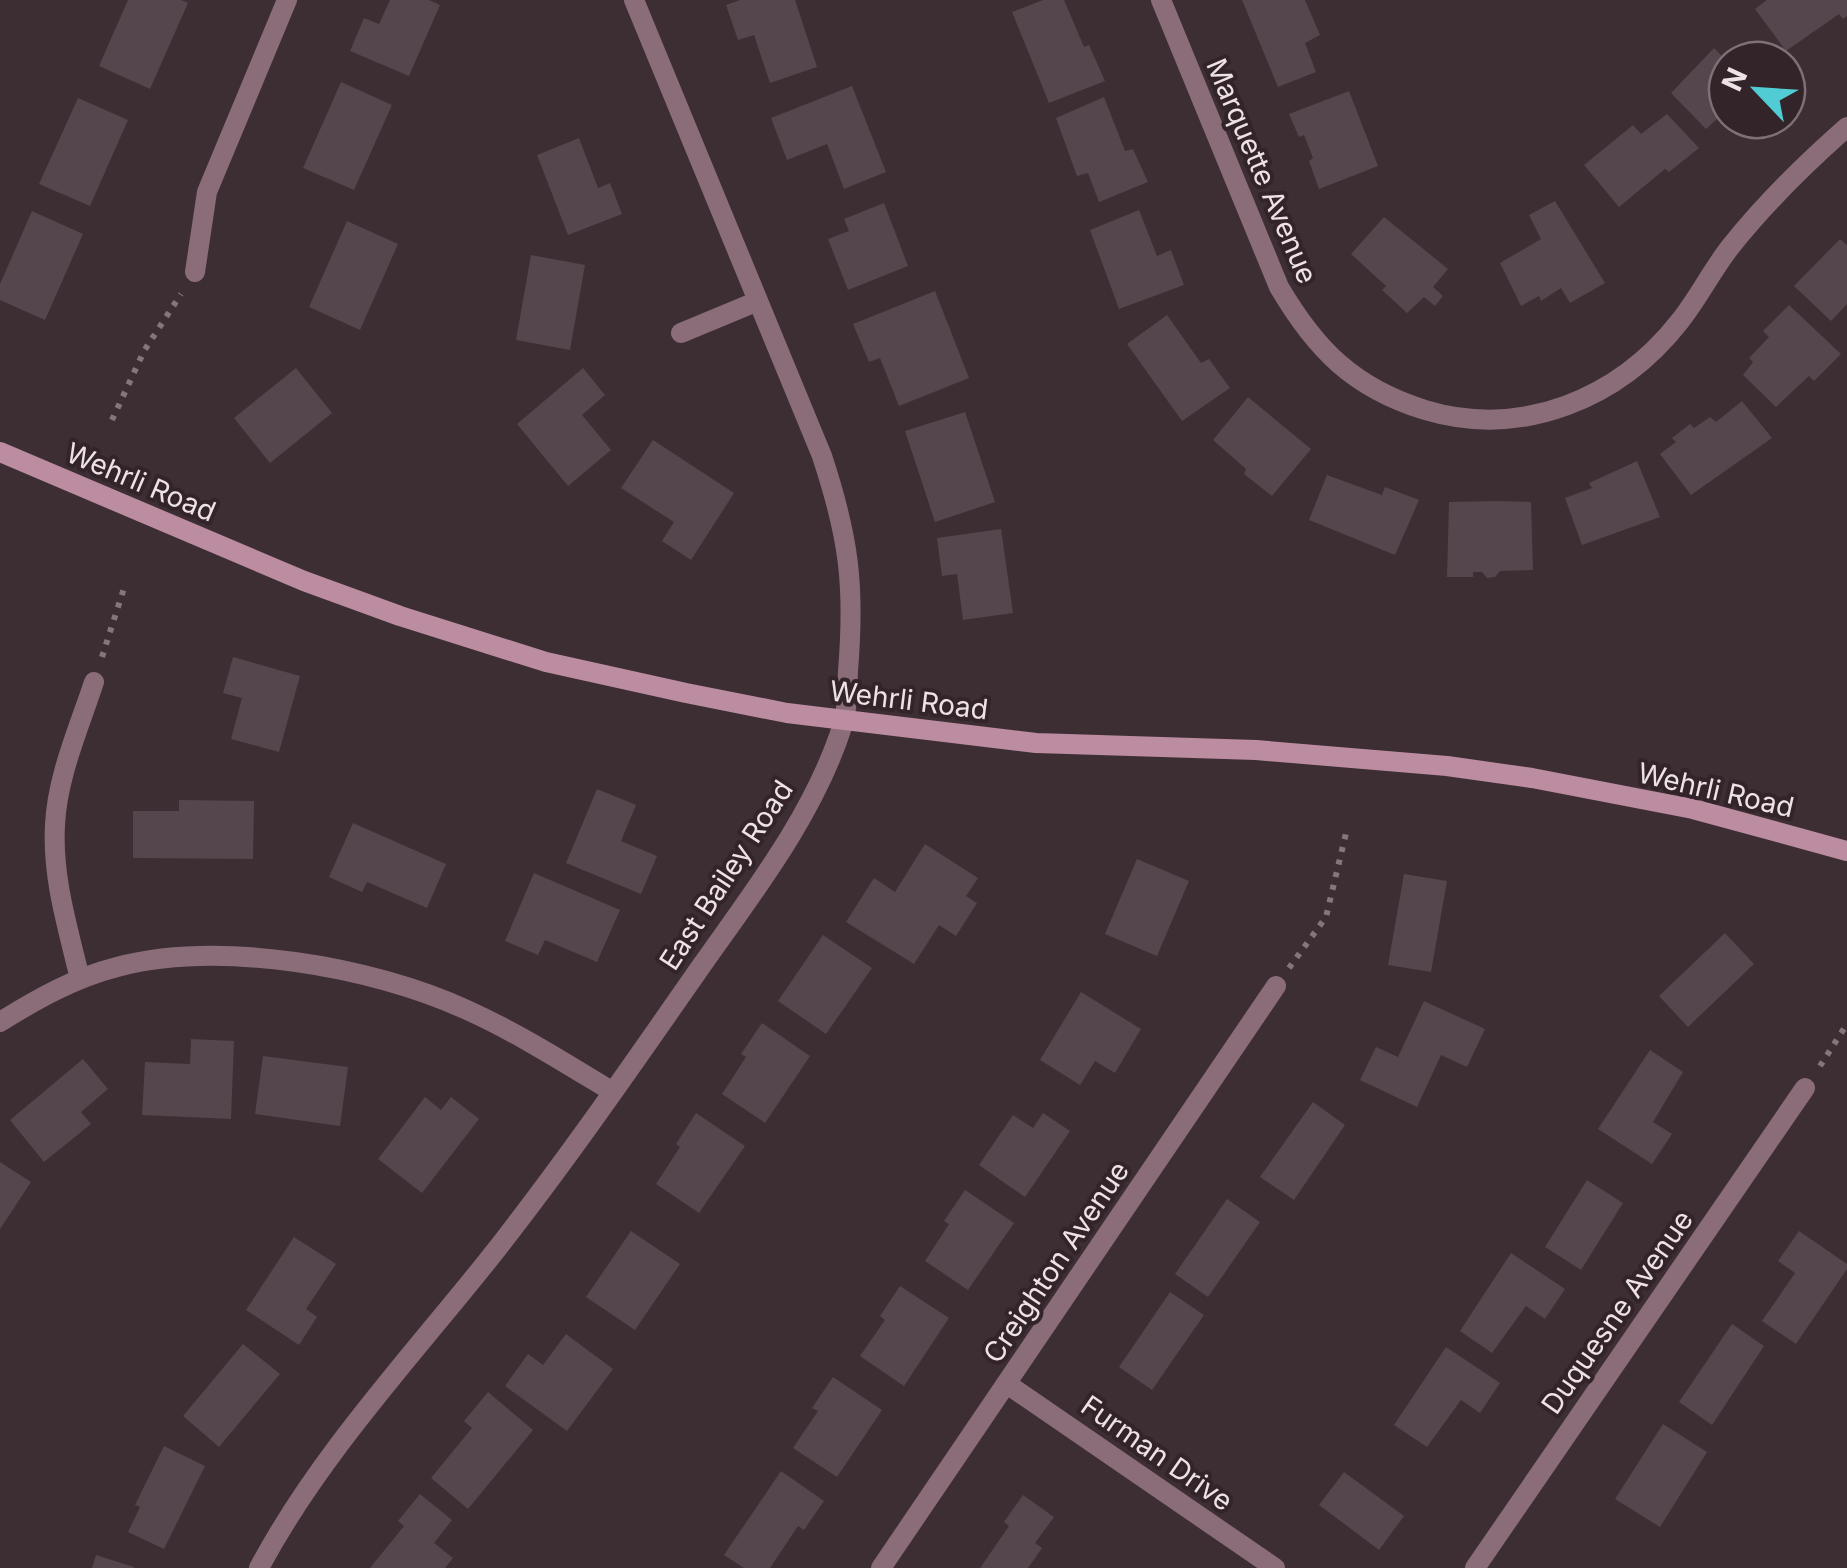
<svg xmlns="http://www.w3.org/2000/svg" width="1847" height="1568" viewBox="0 0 1847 1568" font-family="Inter,sans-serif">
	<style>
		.building { fill: #55454c }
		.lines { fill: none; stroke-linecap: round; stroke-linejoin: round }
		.path { stroke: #83767c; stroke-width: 6; stroke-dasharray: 5 8; stroke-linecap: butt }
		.street { stroke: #8b6d79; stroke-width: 20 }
		.secondary { stroke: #bc8ca1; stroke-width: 20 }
		.labels { text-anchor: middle; stroke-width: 8; stroke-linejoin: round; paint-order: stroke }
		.street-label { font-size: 28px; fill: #ede3e7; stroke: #33242a }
	</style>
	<rect width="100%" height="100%" fill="#3d2e34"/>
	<!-- building -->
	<path class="building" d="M128,0H181L188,3L150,89L99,66Z
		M390,0H429L440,5L409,76L350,51L364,18L379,24Z
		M740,0H795L817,67L770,83L754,35L738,40L726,5Z
		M1043,0H1064L1084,47L1089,45L1105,81L1049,103L1012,12Z
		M1242,0H1305L1320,35L1305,43L1316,72L1278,87Z
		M1767,0H1847V16L1843,19L1839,14L1786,51L1755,9Z
		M1753,44L1768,60H1736Z
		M1714,48L1727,61V110L1706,129L1671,93Z
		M341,82L392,105L354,190L303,168Z
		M852,86L886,172L844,189L827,144L787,160L771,118Z
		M1349,91L1378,166L1319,189L1309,161L1313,158L1304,135L1299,137L1289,114Z
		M1104,97L1125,151L1133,149L1148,182L1099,202L1088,173L1077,176L1056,118Z
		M78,98L128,120L90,206L39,184Z
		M1667,114L1699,148L1669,172L1665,169L1619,207L1584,165L1633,125L1641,134Z
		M579,138L598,188L610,183L622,214L568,235L537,155Z
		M1555,201L1605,283L1570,303L1561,288L1541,301L1539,296L1521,306L1500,263L1541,239L1529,215Z
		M884,203L908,266L848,290L828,239L849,231L844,219Z
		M1139,210L1157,256L1171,250L1184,285L1119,309L1090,230Z
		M32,211L83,234L45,320L0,300V284Z
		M1384,217L1448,269L1433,287L1443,296L1435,306L1424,297L1407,313L1382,290L1386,286L1351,254Z
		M347,221L398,244L360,330L309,307Z
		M1840,239L1847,245V304L1831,321L1794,286Z
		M531,255L585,265L570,350L516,340Z
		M935,291L969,378L899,406L880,358L869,362L853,324Z
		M1789,305L1841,354L1814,381L1809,376L1776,407L1743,375L1753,362L1749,358L1769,337L1763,331Z
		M1167,315L1201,363L1209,359L1230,388L1182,421L1127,344Z
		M296,368L332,413L270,463L234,418Z
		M583,368L605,395L582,415L611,450L568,486L517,424Z
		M1248,397L1311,449L1272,496L1244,474L1246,469L1213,440Z
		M1742,401L1772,438L1691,495L1660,454L1676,442L1672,438L1690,424L1694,428L1710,417L1716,422Z
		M965,412L995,502L935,522L905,431Z
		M653,440L734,493L691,560L662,541L674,522L621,488Z
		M1637,461L1660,517L1582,545L1565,498L1592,488L1589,483Z
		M1327,475L1382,495L1385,487L1419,500L1395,555L1309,520Z
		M1496,501L1531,502L1533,570L1500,571L1495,577L1487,578L1482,572H1473V577H1447L1449,502Z
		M1001,529L1013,613L963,620L957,574L942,576L937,538Z
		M233,657L300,676L279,752L231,739L242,698L223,693Z
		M597,789L636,805L621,841L657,856L641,894L566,863Z
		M179,800L254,801L253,859L133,858V811H179Z
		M353,823L446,864L427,908L367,882L362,892L329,877Z
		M925,844L978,878L966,896L977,903L956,936L939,925L914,964L846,922L874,878L895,892Z
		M1137,859L1189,881L1157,956L1105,934Z
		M534,873L620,910L597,962L545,940L538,955L505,941Z
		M1404,874L1447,881L1431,972L1388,965Z
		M1725,933L1754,964L1688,1027L1659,996Z
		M823,935L872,968L826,1034L778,1001Z
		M1081,992L1141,1029L1115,1073L1095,1061L1080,1085L1040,1060Z
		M1424,1001L1485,1029L1467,1067L1441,1055L1417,1107L1360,1080L1376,1047L1398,1057Z
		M762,1023L810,1056L765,1123L722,1094L746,1057L741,1054Z
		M191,1039L234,1041L231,1119L142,1115L145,1062L190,1064Z
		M1650,1050L1683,1072L1653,1122L1672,1134L1652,1164L1598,1129Z
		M263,1056L348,1067L340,1126L255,1114Z
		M83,1059L108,1089L81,1112L91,1124L44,1162L10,1120Z
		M425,1097L441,1110L451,1097L479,1119L422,1193L378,1159Z
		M1313,1102L1345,1125L1294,1200L1260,1177Z
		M696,1113L745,1146L699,1213L656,1184L680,1147L676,1144Z
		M1043,1113L1070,1131L1025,1197L979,1165L1013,1115L1033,1128Z
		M0,1162L31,1182L0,1229Z
		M1587,1180L1623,1203L1581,1270L1545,1247Z
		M965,1190L1014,1223L968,1290L925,1261L949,1224L944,1221Z
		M1227,1199L1260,1222L1208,1297L1175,1274Z
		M631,1231L680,1264L635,1330L586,1297Z
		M1799,1231L1847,1264V1269L1796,1344L1762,1321L1795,1273L1778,1261Z
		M294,1237L336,1264L306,1309L317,1317L299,1345L246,1310Z
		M1511,1253L1565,1289L1545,1319L1526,1306L1492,1353L1460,1331Z
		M900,1286L949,1318L904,1386L860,1356L885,1320L880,1316Z
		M1170,1292L1204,1315L1152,1390L1119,1367Z
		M1732,1324L1764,1346L1712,1425L1679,1402Z
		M566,1334L613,1369L567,1431L505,1386L528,1354L543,1365Z
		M243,1344L280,1374L219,1447L183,1416Z
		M1446,1347L1500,1383L1480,1413L1461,1400L1427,1447L1394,1425Z
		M833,1377L882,1410L837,1477L793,1448L818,1411L812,1408Z
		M488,1392L533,1430L468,1509L431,1478L472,1428L464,1421Z
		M1663,1424L1707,1452L1660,1527L1615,1499Z
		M164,1446L205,1466L164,1549L128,1532L140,1507L135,1505Z
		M781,1471L824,1501L804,1530L798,1526L770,1568H744L724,1555Z
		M1344,1472L1404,1516L1379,1550L1319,1505Z
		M420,1494L452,1520L434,1543L453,1558L445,1568H370L404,1526L398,1521Z
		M1023,1495L1054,1517L1035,1543L1042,1548L1028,1568H980L1009,1526L1004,1522Z
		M96,1555L134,1567V1568H92Z"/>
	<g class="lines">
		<!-- path -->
		<path class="path" d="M112,420L144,351L181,294
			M102,657L125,585
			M1289,968L1326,917L1347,829
			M1820,1066L1847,1024"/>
		<!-- street -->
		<path class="street" d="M1161,0L1279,287C1316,350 1354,388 1425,410C1522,439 1619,399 1680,321C1699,297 1712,270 1731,246C1766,202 1805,164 1847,127
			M195,272L207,192L287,0
			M681,333L758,301
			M80,979C68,928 52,878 55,825C57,777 79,728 94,682
			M0,1022C37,999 74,978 117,967C220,940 371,966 467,1010C518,1033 565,1063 613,1092
			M1007,1384L1275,1568
			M259,1568C318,1457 410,1358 489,1259C564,1164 633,1064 702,965C755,890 815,813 843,724C848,708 847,688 848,671C855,585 849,538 822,456L634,0
			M881,1568L1276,986
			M1475,1568L1805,1088"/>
		<!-- secondary -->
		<path class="secondary" d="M0,452L304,581L400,616L546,662L686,693L787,713L1036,743L1256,750L1447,766L1532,778L1693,809L1847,851"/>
	</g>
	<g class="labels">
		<!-- street labels -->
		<g class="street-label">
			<text transform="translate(1262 171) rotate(67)" y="10">Marquette Avenue</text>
			<text transform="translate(141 482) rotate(23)" y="10">Wehrli Road</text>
			<text transform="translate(909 700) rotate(7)" y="10">Wehrli Road</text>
			<text transform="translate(1716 790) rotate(13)" y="10">Wehrli Road</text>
			<text transform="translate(726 875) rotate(-57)" y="10">East Bailey Road</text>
			<text transform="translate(1056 1262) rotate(-56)" y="10">Creighton Avenue</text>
			<text transform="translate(1617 1312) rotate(-55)" y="10">Duquesne Avenue</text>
			<text transform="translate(1157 1453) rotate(35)" y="10">Furman Drive</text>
		</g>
	</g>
	<!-- north arrow -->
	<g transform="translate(1757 90) rotate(295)"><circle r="48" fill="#33242a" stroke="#7d7076" stroke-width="2.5"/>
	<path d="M0-8L18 38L0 25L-18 38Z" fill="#51ccd4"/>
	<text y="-15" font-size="28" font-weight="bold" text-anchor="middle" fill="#ede3e7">N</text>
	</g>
</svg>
